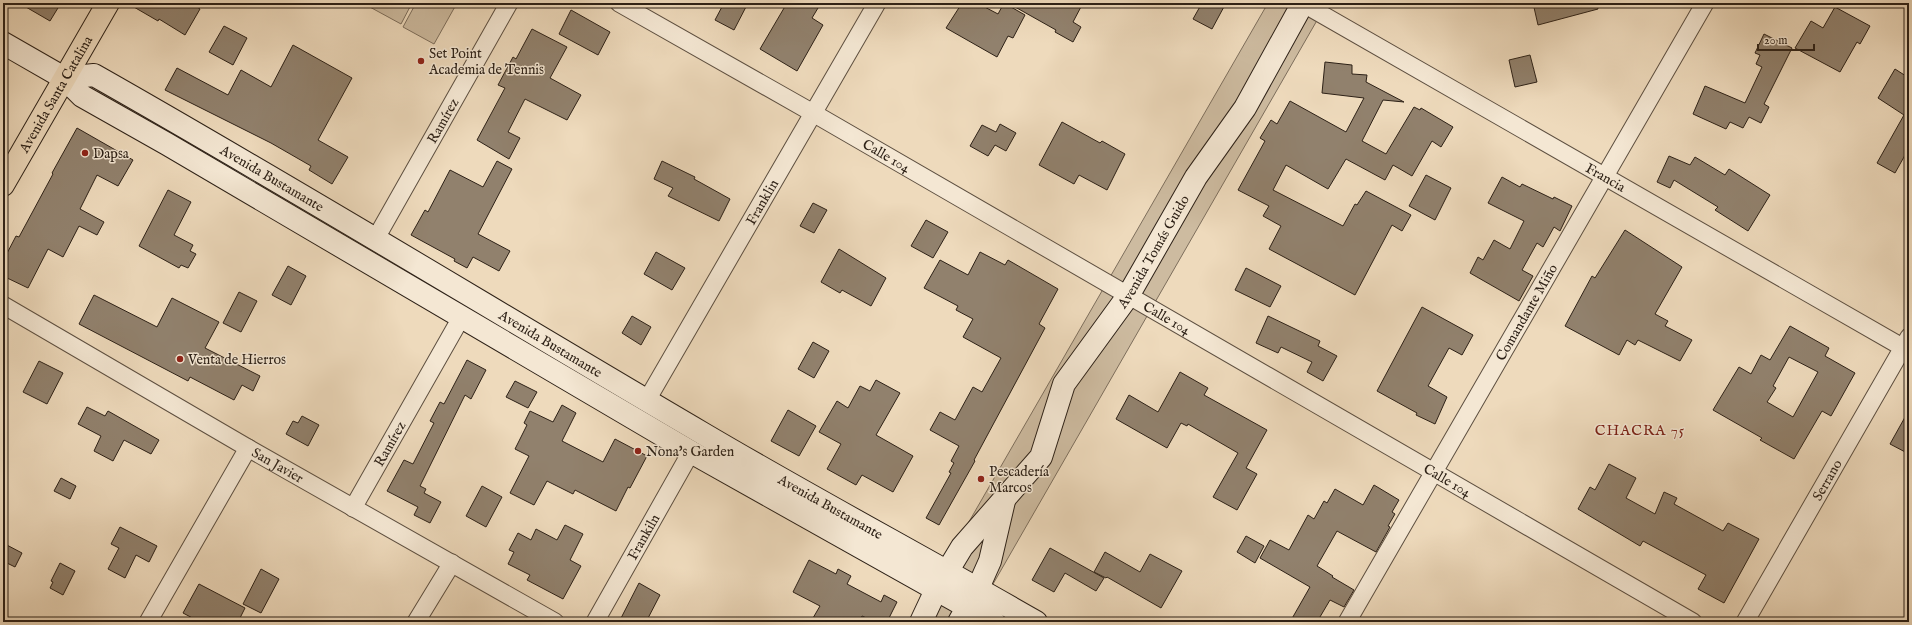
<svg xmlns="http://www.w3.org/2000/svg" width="1912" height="625" viewBox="0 0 1912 625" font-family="'IM FELL English',serif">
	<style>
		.green { fill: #cdbba0; stroke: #7d6e5c }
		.building { fill: #91816d; stroke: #2d2117; fill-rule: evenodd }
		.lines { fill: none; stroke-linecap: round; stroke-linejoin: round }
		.street-casing { stroke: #5d4f40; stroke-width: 19 }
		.secondary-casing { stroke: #2d2117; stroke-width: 24 }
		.primary-casing { stroke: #2d2117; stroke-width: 24 }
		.street { stroke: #f4e7d3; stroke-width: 17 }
		.secondary { stroke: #f4e7d3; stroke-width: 22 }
		.primary { stroke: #eedabc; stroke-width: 22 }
		.poi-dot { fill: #8f2418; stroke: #f4e7d3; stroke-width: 1.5 }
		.labels { text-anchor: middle; stroke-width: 3; stroke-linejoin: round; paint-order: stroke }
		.poi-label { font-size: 14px; fill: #2d2117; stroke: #f4e7d3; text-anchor: start }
		.street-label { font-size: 14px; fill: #2d2117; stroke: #f4e7d3 }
		.neighbourhood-label { font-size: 15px; letter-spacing: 1px; fill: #7a1f14; stroke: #f4e7d3 }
	</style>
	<rect width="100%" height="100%" fill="#eedabc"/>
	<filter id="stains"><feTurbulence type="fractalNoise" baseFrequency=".005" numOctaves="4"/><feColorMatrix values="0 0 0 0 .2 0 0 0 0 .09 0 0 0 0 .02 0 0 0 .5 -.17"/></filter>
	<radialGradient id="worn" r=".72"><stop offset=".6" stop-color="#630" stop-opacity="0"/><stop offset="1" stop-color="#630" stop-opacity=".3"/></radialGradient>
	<!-- green -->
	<path class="green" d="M370,3H412L401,24L368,6Z
		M416,3H457L434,44L403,27Z
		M1268,3H1327L985,598L1026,622H1007L980,606L971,622H911L935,580L98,94L101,86L940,572Z"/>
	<!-- building -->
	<path class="building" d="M19,3H61L50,21Z
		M127,3H191L200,9L185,35L159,19L158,21Z
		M724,3H748L734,30L715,20Z
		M787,3H821L812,18L823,25L797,71L760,49Z
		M962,3H977L998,14L1004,3L1025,15L1013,38L1008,36L997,57L946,28Z
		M1008,3H1083L1073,22L1081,27L1073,42L1055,32L1056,30Z
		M1202,3H1226L1212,29L1193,19Z
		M1533,3H1597L1598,9L1538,25Z
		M1835,7L1870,26L1860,44L1857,42L1840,72L1795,48L1811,21L1823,28Z
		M571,10L610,32L598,55L559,34Z
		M224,26L247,38L233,65L209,52Z
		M532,29L567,47L550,78L581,95L567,120L525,99L508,132L520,138L509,159L477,140L505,88L498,85L513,57L516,59Z
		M1764,34L1792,48L1764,104L1769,107L1761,123L1749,117L1743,128L1730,122L1726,129L1693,114L1705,86L1745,103L1762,67L1756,64L1760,55L1755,53Z
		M293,45L352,78L318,140L348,157L332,184L309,170L311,166L271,143L165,90L177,68L228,95L241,70L271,87Z
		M1530,55L1537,82L1515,87L1509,60Z
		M1325,62L1352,65V74L1367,75L1366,82L1404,102L1383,100L1362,141L1386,154L1414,107L1420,110L1421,108L1453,127L1441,147L1432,141L1412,176L1393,165L1385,180L1346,159L1328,189L1286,165L1273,190L1343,226L1355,204L1357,205L1366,191L1411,215L1402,231L1392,225L1355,295L1269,249L1281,226L1263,216L1269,206L1238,190L1265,141L1260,138L1271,120L1277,124L1290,101L1346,132L1364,98L1322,93Z
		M1895,69L1909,78V148L1895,173L1877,163L1904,115L1878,98Z
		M1062,122L1100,143L1102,141L1125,154L1107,190L1079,175L1074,184L1039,165Z
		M1000,124L1016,133L1006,151L995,145L988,156L970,146L982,125L996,132Z
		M77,128L133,160L118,186L97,175L80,209L104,222L97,235L79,226L63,257L48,249L28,288L3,276V261L16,236L19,237L53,174L52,173Z
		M1669,156L1690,165L1695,157L1725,175L1729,169L1770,195L1748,231L1715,210L1718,207L1674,180L1670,188L1657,182Z
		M497,161L512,169L478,234L510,251L499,271L473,257L467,268L454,261L455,259L411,235L425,210L428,212L450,170L483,187Z
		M662,161L695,177L694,179L730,199L719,221L668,196L673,188L654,179Z
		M1426,175L1451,188L1435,220L1409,206Z
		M1502,177L1520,187L1522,184L1553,199L1554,197L1572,206L1560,231L1554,227L1543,247L1537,243L1522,270L1533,276L1519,301L1470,273L1478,257L1483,260L1494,240L1510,249L1524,221L1488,203Z
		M168,190L191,202L174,235L193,245L190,251L196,254L188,268L181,265L179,268L139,246Z
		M813,203L827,210L814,233L800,226Z
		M926,220L948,232L933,258L911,246Z
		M1625,230L1682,267L1655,314L1668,321L1665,326L1692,340L1680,361L1638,340L1635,345L1627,340L1619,355L1565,326L1592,276L1595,278Z
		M839,249L886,278L871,306L842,290L840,293L821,282Z
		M656,252L685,268L672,290L644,274Z
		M980,252L1005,265L1008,260L1058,289L1039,324L1045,328L974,460L975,461L939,525L926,518L951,473L949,472L954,463L951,461L959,446L930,430L940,412L955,420L973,387L982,392L1001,358L963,337L973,319L956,310L958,306L924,288L940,260L968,275Z
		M288,266L306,276L291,305L272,295Z
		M1246,268L1281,286L1270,307L1235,290Z
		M239,292L257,301L241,332L223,323Z
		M94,295L157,327L172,298L219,322L205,348L260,376L253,391L242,385L234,400L190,377L188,381L79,324Z
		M1422,307L1473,335L1462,355L1449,348L1428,386L1447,397L1435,424L1416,415L1417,413L1377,391Z
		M632,316L651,327L641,345L622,333Z
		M1268,316L1320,341L1318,346L1337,356L1323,381L1307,372L1312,362L1281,347L1278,353L1256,343Z
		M1790,326L1829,348L1825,356L1855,373L1831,416L1822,411L1794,459L1760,440L1762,438L1713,410L1739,367L1751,374L1761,355L1770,360ZM1789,357L1818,372L1793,417L1767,402L1776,388L1773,386Z
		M813,342L829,351L814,378L798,369Z
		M467,360L486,370L471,399L465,395L420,486L426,489L424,493L441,502L430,523L414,515L418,507L387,491L404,460L413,464L434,423L430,421L440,402L444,404Z
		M39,361L63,373L47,404L23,392Z
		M1180,372L1208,388L1204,395L1267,430L1246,468L1257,474L1237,510L1213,497L1238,453L1188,424L1187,426L1181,423L1167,448L1116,419L1129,395L1158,412Z
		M876,380L900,393L876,435L913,456L893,492L862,475L856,485L827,469L841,444L819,432L837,401L848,408L860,386L870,391Z
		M515,381L537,392L528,408L506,397Z
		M562,405L576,413L562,441L603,462L615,439L647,456L630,488L628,487L616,511L575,490L573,494L547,481L534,505L510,493L529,456L515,449L527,425L524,423L530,411L553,422Z
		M87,407L105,416L108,411L159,440L151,454L124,440L113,461L94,451L101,436L78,424Z
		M788,410L816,426L799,456L771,441Z
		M1909,410V454L1890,444Z
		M302,416L319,425L308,446L286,434L293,421L298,423Z
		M1609,464L1636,478L1626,498L1655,514L1664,492L1677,498L1674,504L1723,531L1728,523L1759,539L1724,603L1698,589L1706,575L1643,541L1640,546L1578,509L1590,487L1595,490Z
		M61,478L76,486L70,499L54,491Z
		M1374,485L1399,500L1392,512L1395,514L1388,526L1390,527L1376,552L1337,531L1317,566L1333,576L1332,577L1354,590L1344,607L1330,600L1317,622H1290L1310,587L1260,558L1270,540L1289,550L1308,515L1314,519L1324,501L1327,503L1335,489L1363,505Z
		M482,486L502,497L486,527L466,516Z
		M565,525L583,534L570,560L581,566L563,599L527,580L530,575L508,564L514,552L509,550L518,533L531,540L536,529L557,540Z
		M120,527L157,546L149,562L136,555L125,578L108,569L119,548L111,544Z
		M1246,536L1264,546L1255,563L1237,552Z
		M3,543L22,553L15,567L3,561Z
		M1050,548L1104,578L1096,591L1065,573L1054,592L1032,580Z
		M1105,552L1140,572L1150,554L1182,571L1161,608L1107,577L1106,578L1094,572Z
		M809,560L836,574L838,569L851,576L847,584L881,602L884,595L897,602L887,622H875L862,616L859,622H821L813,618L820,606L793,592Z
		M60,563L75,571L63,595L50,588L53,582L51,581Z
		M261,569L279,579L261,613L243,604Z
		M639,583L660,595L646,622H619Z
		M199,584L245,608L238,622H200L183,613Z"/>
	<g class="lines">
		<defs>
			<g id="street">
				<path id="s1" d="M619,3L813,113L1693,622"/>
				<path id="s2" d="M1302,3L1909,351"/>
				<path id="s3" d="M376,238L509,3"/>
				<path id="s4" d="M3,305L248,448L555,622"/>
				<path id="s5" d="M647,400L877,3"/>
				<path id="s6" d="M353,508L462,316"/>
				<path d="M148,622L248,448"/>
				<path d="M416,622L452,563"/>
				<path id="s7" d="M595,622L691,452"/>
				<path id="s8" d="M1347,622L1705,3"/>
				<path id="s9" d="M1745,622L1909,337"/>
			</g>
			<g id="secondary">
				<path d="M3,43L64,78L82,96L167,144L691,452L994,622"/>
				<path id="s10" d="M64,78L94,75C299,191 499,314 702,433C812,498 925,558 1036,622"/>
				<path id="s11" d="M921,622L936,590L962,547L1041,457L1064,384L1128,296L1196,177L1245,108L1303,3"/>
				<path d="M959,622L978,588L990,561L1004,501"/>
			</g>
			<g id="primary">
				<path id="s12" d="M3,185L108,3"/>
			</g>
		</defs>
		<!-- street casing -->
		<use href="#street" class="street-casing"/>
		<!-- secondary casing -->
		<use href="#secondary" class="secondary-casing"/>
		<!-- primary casing -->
		<use href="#primary" class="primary-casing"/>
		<!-- street -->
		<use href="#street" class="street"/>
		<!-- secondary -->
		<use href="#secondary" class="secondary"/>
		<!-- primary -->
		<use href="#primary" class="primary"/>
	</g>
	<!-- markers -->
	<g class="poi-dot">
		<circle cx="421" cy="61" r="4"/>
		<circle cx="85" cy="153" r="4"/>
		<circle cx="180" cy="359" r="4"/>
		<circle cx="638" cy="451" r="4"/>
		<circle cx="981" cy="479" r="4"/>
	</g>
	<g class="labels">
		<!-- poi labels -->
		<g class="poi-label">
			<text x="429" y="58">Set Point<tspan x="429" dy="16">Academia de Tennis</tspan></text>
			<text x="93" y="158">Dapsa</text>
			<text x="188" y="364">Venta de Hierros</text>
			<text x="646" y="456">Nona's Garden</text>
			<text x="989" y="476">Pescadería<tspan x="989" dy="16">Marcos</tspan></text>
		</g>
		<!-- street labels -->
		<g class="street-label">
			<text dy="5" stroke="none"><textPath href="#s12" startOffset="105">Avenida Santa Catalina</textPath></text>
			<text dy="5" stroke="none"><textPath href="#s3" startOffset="135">Ramírez</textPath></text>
			<text dy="5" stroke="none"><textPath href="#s1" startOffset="308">Calle 104</textPath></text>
			<text dy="5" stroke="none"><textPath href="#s2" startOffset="350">Francia</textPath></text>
			<text dy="5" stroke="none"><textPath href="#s10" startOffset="236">Avenida Bustamante</textPath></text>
			<text dy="5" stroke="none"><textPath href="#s5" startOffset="229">Franklin</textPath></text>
			<text dy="5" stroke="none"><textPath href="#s11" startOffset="442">Avenida Tomás Guido</textPath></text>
			<text dy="5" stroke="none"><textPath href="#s8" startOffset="358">Comandante Miño</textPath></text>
			<text dy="5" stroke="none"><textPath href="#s1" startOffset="632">Calle 104</textPath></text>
			<text dy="5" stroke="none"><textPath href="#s10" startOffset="560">Avenida Bustamante</textPath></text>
			<text dy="5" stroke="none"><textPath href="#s6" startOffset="74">Ramírez</textPath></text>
			<text dy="5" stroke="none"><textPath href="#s4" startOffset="318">San Javier</textPath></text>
			<text dy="5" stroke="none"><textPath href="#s1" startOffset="956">Calle 104</textPath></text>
			<text dy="5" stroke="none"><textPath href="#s9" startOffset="164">Serrano</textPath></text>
			<text dy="5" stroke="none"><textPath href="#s10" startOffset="884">Avenida Bustamante</textPath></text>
			<text dy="5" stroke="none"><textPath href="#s7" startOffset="98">Frankiln</textPath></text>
		</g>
		<!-- neighbourhood labels -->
		<g class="neighbourhood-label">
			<text x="1640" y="435">CHACRA 75</text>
		</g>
	</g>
	<!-- margin -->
	<rect width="1912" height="625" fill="none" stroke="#eedabc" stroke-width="16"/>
	<rect x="4" y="4" width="1904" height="617" fill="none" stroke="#2d2117" stroke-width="2"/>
	<rect x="8" y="8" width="1896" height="609" fill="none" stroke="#2d2117"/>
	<!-- scale -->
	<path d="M1758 44v6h56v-6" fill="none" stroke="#2d2117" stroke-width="2"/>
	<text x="1764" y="44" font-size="12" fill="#2d2117" stroke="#f4e7d3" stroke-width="3" paint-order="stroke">20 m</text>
	<rect width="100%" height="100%" filter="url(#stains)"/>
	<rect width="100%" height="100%" fill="url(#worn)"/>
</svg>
